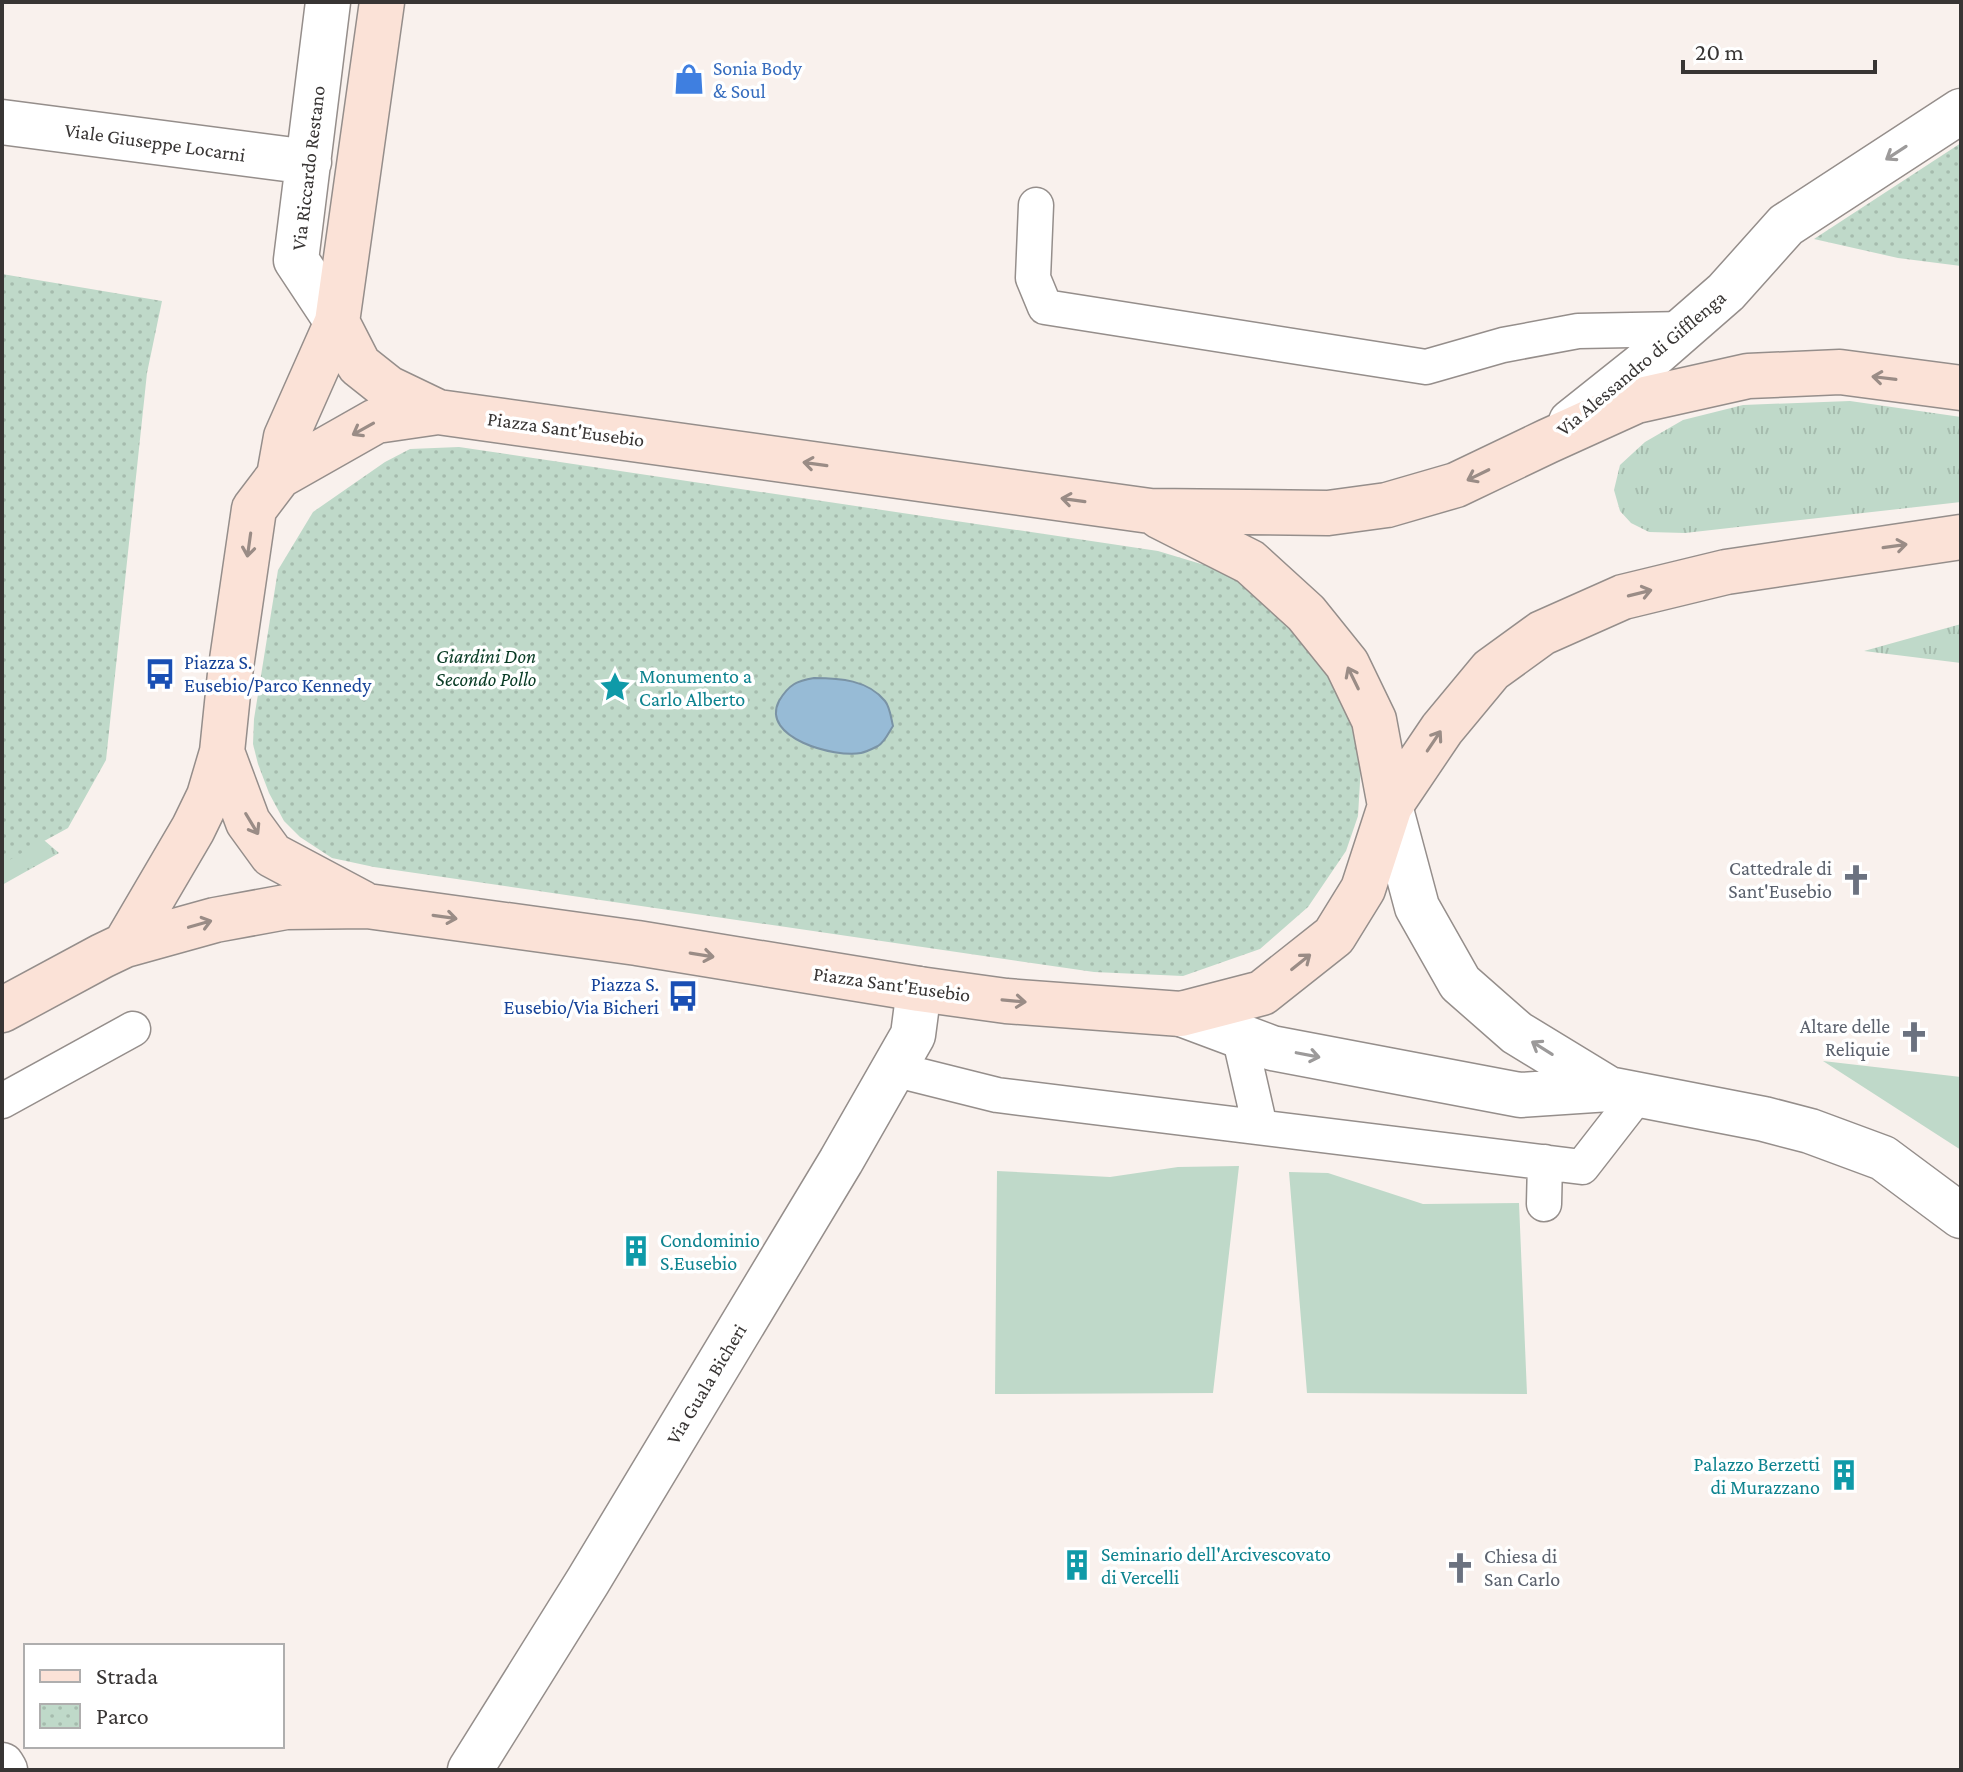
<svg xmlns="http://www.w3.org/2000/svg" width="1963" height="1772" viewBox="0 0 1963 1772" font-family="'Crimson Pro',serif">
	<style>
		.grass { fill: url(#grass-tufts) }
		.park { fill: url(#park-dots) }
		.garden { fill: #bfd9c9 }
		.water { fill: #97bbd6; stroke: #7a93a5; stroke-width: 2 }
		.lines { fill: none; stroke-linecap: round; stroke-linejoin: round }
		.lane-casing { stroke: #958e8b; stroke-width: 37 }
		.street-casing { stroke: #958e8b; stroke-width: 47 }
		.secondary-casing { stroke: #958e8b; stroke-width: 47 }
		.lane { stroke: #fff; stroke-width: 34 }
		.street { stroke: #fff; stroke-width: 44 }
		.secondary { stroke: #fbe2d7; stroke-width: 44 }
		.oneway { stroke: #9c9a9a }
		.oneway2 { stroke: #9a8c86 }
		.labels { text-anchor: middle; stroke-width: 7; stroke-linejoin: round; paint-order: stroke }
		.shop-label { font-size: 20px; fill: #366cbe; stroke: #fff; text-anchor: start }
		.street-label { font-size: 20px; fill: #383534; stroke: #fff }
		.park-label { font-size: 20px; font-style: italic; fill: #073a23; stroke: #fff }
		.transit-label { font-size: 20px; fill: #164399; stroke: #fff; text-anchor: start }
		.culture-label { font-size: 20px; fill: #0d838f; stroke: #fff; text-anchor: start }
		.worship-label { font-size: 20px; fill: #5b616d; stroke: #fff; text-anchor: end }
	</style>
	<defs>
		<pattern id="grass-tufts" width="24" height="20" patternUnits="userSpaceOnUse" patternTransform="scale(2)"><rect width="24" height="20" fill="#bfd9c9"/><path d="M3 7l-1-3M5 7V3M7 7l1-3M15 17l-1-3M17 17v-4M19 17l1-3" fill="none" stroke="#a5bbad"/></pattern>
		<pattern id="park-dots" width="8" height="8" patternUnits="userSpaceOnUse" patternTransform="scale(2)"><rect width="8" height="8" fill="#bfd9c9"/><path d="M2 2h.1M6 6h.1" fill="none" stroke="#a5bbad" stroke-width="1.8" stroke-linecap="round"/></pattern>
	</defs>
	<rect width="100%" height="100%" fill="#f9f1ed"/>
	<!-- grass -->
	<path class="grass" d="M1850,401L1961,417V502L1685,533L1649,532L1631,523L1620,511L1614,490L1620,465L1645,442L1683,420L1743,405Z
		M1961,624V663L1864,651Z
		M2,814L45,841L59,853L2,885Z"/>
	<!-- park -->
	<path class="park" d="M1961,143V266L1898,258L1814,239Z
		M2,274L162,301L147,373L106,760L68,828L2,864Z
		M459,447L1158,551L1231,573L1332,656L1362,748L1358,816L1346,851L1308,907L1260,949L1183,976L1094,972L374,867L332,858L300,837L284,821L269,793L258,764L253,744L254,719L278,570L313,512L385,462L410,449Z"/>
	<!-- garden -->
	<path class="garden" d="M1823,1061L1961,1077V1150Z
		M1239,1166L1213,1393L995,1394L997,1171L1110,1177L1178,1167Z
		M1289,1172L1328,1173L1423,1204L1519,1203L1527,1394L1307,1393Z"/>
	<!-- water -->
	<path class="water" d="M814,678C840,678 868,680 885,701C890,707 891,718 893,726C889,732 885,742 878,746C874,748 866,752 861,753C835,758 760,738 779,701C789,684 797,681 814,678Z"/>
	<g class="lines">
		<defs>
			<path id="lane" d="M1036,205L1033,278L1045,307L1426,367L1503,345L1578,331L1685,329
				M1239,1035L1260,1127
				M893,1069L997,1095L1582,1167L1638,1095
				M2,1101L133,1029
				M1544,1204L1545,1162"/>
			<path id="street" d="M328,2L296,260L337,322
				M2,122L309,162
				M1571,422L1640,367L1726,292L1786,225L1961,111
				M1390,806L1417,907L1460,983L1517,1033L1609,1089
				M1181,1014L1272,1048L1520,1095L1609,1089L1764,1119L1810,1131L1883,1158L1961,1216
				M2,1765L5,1770
				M470,1770L588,1581L841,1161L913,1035L919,989"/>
			<path id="secondary" d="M337,322L359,365L388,388L438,412
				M279,476L286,437L337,322L382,2
				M222,752L248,822L272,855L362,903
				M1390,806L1442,729L1491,670L1542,633L1623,597L1726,572L1961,537
				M125,945L193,829L209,796L222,752L230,674L254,509L279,476L376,421L438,412L1150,511L1328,513L1387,505L1456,485L1548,441L1636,401L1748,376L1840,372L1961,388
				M2,1010L102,956L125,945L215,920L286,907L367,906L637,943L919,989L1006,1001L1181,1014L1262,993L1334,936L1363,889L1390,806L1374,720L1347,664L1306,613L1250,562L1159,516"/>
		</defs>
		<!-- lane casing -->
		<use href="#lane" class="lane-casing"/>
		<!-- street casing -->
		<use href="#street" class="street-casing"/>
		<!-- secondary casing -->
		<use href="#secondary" class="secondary-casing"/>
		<!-- lane -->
		<use href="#lane" class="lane"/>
		<!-- street -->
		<use href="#street" class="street"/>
		<!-- secondary -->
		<use href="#secondary" class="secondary"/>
	</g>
	<!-- one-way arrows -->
	<defs><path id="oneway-shaft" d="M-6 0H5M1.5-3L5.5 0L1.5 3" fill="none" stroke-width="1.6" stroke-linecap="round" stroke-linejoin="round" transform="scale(2)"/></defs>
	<g class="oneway">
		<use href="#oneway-shaft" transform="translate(1896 153) rotate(147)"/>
		<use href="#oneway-shaft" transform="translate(1542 1048) rotate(-148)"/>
		<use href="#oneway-shaft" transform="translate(1308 1055) rotate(11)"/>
	</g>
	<g class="oneway2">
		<use href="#oneway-shaft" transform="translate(1884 378) rotate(-173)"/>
		<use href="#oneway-shaft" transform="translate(363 429) rotate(151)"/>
		<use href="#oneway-shaft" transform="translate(815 464) rotate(-172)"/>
		<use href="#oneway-shaft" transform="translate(1478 475) rotate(154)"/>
		<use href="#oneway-shaft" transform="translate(1073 500) rotate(-172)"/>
		<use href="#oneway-shaft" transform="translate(249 545) rotate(98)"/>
		<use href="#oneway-shaft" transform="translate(1895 546) rotate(-8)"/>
		<use href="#oneway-shaft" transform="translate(1640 593) rotate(-14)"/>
		<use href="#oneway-shaft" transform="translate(1353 678) rotate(-116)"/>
		<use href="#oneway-shaft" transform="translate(1434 741) rotate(-56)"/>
		<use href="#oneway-shaft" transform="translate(252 824) rotate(59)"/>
		<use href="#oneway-shaft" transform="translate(445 917) rotate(8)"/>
		<use href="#oneway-shaft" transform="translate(200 924) rotate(-16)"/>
		<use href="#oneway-shaft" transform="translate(702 955) rotate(9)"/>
		<use href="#oneway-shaft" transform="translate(1301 962) rotate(-39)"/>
		<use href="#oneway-shaft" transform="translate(1014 1001) rotate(5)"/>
	</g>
	<!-- icons -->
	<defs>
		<symbol id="shop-bare" viewBox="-9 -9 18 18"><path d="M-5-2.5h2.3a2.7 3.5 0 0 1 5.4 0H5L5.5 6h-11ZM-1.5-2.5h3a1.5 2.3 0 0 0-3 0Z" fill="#3f7fe0" stroke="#fff" stroke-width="2.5" paint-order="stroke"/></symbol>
		<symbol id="bus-bare" viewBox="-9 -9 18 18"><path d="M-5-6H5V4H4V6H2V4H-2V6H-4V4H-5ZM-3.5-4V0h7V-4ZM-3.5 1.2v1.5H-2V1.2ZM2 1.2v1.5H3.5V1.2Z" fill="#1a4fb4" stroke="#fff" stroke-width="2.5" paint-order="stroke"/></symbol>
		<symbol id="sight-bare" viewBox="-9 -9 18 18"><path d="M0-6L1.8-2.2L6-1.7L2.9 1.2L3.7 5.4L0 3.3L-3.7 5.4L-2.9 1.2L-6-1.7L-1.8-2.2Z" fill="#0f9aa8" stroke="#fff" stroke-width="2.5" paint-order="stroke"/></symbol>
		<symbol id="church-bare" viewBox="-9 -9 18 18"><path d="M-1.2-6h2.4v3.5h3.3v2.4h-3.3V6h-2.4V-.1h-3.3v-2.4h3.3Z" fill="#6b7280" stroke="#fff" stroke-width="2.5" paint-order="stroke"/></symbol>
		<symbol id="building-bare" viewBox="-9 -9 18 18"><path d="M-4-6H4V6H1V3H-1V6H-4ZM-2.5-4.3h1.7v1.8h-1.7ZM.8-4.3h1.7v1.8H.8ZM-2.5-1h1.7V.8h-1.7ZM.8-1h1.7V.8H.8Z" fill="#0f9aa8" stroke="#fff" stroke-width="2.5" paint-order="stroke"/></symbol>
	</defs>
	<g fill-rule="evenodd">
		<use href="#shop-bare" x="667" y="57" width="44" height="44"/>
		<use href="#bus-bare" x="138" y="652" width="44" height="44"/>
		<use href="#sight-bare" x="593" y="665" width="44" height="44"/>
		<use href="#church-bare" x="1834" y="858" width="44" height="44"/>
		<use href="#bus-bare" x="661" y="974" width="44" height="44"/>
		<use href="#church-bare" x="1892" y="1015" width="44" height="44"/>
		<use href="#building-bare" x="614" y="1229" width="44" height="44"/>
		<use href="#building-bare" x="1822" y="1453" width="44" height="44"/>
		<use href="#building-bare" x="1055" y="1543" width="44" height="44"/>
		<use href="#church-bare" x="1438" y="1546" width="44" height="44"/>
	</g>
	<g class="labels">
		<!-- shop labels -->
		<g class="shop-label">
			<text x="713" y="75">Sonia Body<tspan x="713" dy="23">&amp; Soul</tspan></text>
		</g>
		<!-- street labels -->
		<g class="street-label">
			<text transform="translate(155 142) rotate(8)" y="7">Viale Giuseppe Locarni</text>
			<text transform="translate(308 168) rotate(-83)" y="7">Via Riccardo Restano</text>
			<text transform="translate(1641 363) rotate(-40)" y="7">Via Alessandro di Gifflenga</text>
			<text transform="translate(566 429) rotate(8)" y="7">Piazza Sant'Eusebio</text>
			<text transform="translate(892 984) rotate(8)" y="7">Piazza Sant'Eusebio</text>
			<text transform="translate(706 1384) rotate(-59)" y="7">Via Guala Bicheri</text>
		</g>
		<!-- park labels -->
		<g class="park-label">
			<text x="486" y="663">Giardini Don<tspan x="486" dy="23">Secondo Pollo</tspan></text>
		</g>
		<!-- transit labels -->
		<g class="transit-label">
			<text x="184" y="669">Piazza S.<tspan x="184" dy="23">Eusebio/Parco Kennedy</tspan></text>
			<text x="659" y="991" text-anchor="end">Piazza S.<tspan x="659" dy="23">Eusebio/Via Bicheri</tspan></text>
		</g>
		<!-- culture labels -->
		<g class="culture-label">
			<text x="639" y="683">Monumento a<tspan x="639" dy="23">Carlo Alberto</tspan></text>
			<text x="660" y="1247">Condominio<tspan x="660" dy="23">S.Eusebio</tspan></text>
			<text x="1820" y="1471" text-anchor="end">Palazzo Berzetti<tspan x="1820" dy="23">di Murazzano</tspan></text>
			<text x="1101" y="1561">Seminario dell'Arcivescovato<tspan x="1101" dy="23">di Vercelli</tspan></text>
		</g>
		<!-- worship labels -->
		<g class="worship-label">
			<text x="1832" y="875">Cattedrale di<tspan x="1832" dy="23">Sant'Eusebio</tspan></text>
			<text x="1890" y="1033">Altare delle<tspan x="1890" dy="23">Reliquie</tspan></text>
			<text x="1484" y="1563" text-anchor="start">Chiesa di<tspan x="1484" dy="23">San Carlo</tspan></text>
		</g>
	</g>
	<!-- border -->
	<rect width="1963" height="1772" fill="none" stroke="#383534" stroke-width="8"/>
	<!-- legend -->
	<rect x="24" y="1644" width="260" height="104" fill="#ffffff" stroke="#afaeae" stroke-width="2"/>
	<rect x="40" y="1670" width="40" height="12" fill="#fbe2d7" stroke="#afaeae" stroke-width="2"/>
	<text x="96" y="1684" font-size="24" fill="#383534">Strada</text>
	<rect x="40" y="1704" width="40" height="24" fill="url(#park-dots)" stroke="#afaeae" stroke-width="2"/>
	<text x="96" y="1724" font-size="24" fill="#383534">Parco</text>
	<!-- scale -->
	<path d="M1683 60v12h192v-12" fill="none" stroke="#383534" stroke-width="4"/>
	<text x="1695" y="60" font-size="24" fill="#383534" stroke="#ffffff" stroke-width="6" paint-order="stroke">20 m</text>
</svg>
